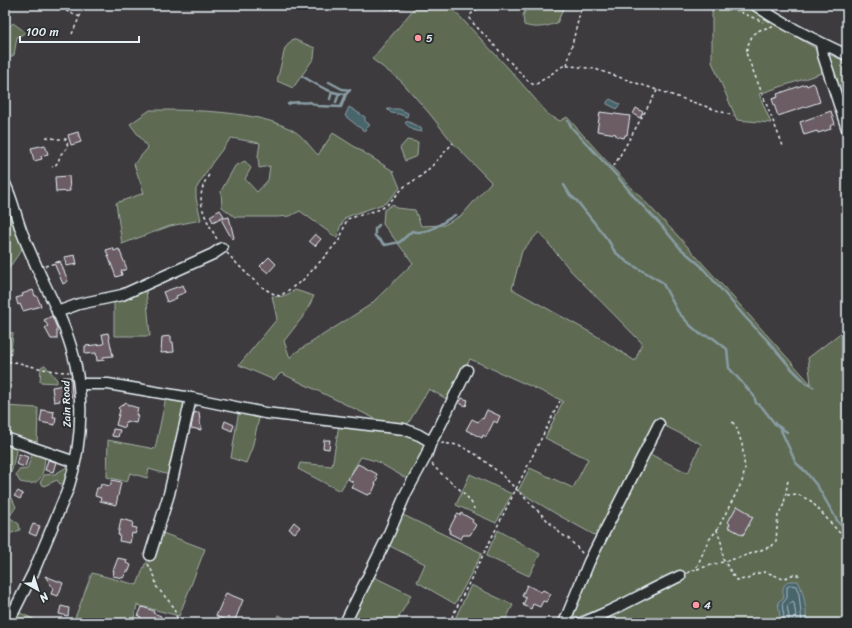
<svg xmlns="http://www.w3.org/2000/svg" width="852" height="628" viewBox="0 0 852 628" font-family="Sriracha,sans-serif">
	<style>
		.green { fill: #5e6b53; stroke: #a3aea6; fill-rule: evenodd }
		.water { fill: #48656c; stroke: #889da4 }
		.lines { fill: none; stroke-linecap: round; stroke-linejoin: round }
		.shore { stroke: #a8b9c0; stroke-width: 1 }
		.stream { stroke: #889da4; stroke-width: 2.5 }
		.building { fill: #6c5b64; stroke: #e8f1f8 }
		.minor-casing { stroke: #e8f1f8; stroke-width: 13 }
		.path { stroke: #e8f1f8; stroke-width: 1.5; stroke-dasharray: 3 3; stroke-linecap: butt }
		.minor { stroke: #2a2d2e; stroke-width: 10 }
		.poi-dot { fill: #ff9aa2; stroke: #2a2d2e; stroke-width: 1.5 }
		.labels { text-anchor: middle; stroke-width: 4; stroke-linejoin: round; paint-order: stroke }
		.poi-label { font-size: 11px; fill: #e8f1f8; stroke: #2a2d2e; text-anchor: start }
		.street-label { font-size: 11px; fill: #e8f1f8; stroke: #2a2d2e }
	</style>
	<rect width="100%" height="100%" fill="#3e3b3e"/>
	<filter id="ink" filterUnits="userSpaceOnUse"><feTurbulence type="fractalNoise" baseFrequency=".025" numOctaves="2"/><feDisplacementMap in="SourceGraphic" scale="8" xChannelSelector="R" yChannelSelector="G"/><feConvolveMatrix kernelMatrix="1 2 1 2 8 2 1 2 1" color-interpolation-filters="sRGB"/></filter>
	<g filter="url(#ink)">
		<!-- green -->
		<path class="green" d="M417,5H449L509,69L549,115L560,121L567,117L611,166L678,236L811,384L808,358L847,328V623H583L623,603L616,602L564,623L648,453L688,473L701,444L657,422L598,537L558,515L518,491L530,468L573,488L588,459L545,438L563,401L561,400L470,359L450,401L429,389L406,427L388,425L281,373L274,380L239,365L277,319L272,296C281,298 287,295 295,290L314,296L305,314L284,341L290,358L293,354L370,305L413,263L383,224L384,210L393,204L396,208L415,210L421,226L444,225L462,215L491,182L453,143L429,113L401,81L372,59ZM539,232L571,271L642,343L635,361L595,335L512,289L522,251Z
			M528,5H565L557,23C545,27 536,29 524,25L523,15Z
			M712,5H743L815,48L820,58L822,73L759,94L771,123L737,120L712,62Z
			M13,23L24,31L25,33L17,37L14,55L8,59H5V31Z
			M293,39L315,48L314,58L293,88L277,81L285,48Z
			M828,54L847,62V111Z
			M150,110C191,110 258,110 294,131C303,136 310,147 318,155L333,133L393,171L400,188L386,203L346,217L340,227L337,238L300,211L290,216L277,217H235L222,207L221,191L235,166L245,161L251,168L245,179L257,192L268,180L270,166L259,168L258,156L260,143L231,138L212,163L196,189V198L201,220L170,226L122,244L116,203L144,193L134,164L148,148L130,124Z
			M407,140L418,142L417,156L405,161L400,148Z
			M5,188L11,203L22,249L9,268L5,270Z
			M146,289L150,336H114V300L133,296Z
			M5,332L13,333L10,360L5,359Z
			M45,365L57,380V383L40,382L41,367Z
			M166,397L186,399L169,475L149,469L147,478L130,473L127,482L107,477L108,440L155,449Z
			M5,406L38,408L37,445L5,435Z
			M239,410L260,414L252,448L246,463L231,458Z
			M339,425L417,435L426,446L409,480L376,461L361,457L340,491L298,469L300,463L332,466Z
			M5,443L17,446L12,470L5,484Z
			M44,454C46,462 43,482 33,483C29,484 24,483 20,482L16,475L19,470L27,469L32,455Z
			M67,467L71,474L66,484H60L57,480L44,486L40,483L44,475L55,474Z
			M470,474L512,494L496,523L456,505Z
			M12,498L16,507L9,517L19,524L20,530L9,534L5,538C5,527 1,504 12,498Z
			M399,513L482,553L455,604L417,582L425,564L384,543Z
			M498,530L540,554L529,576L486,556Z
			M160,532L205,549L179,616L137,605L133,623H73L92,573L137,585L145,564L149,561Z
			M370,575L411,595L396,623H347Z
			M471,585L513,605L504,623H453Z
			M16,611L42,623H10Z
			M279,615L294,623H275Z"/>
		<!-- water -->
		<path class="water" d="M610,99L620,104L617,109L607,104V102Z
			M349,107L365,117V121L370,125L364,131L345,116Z
			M387,109H399L408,113L407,117L399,114L391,113Z
			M407,121L421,128L422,131C415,133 410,128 405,123Z
			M789,581H798C804,591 807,612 806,623H778L780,617L778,602L784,597C782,589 782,586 789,581Z"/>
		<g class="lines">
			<!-- shore -->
			<path class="shore" d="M782,623L784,617L782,604L787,598V587L791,585L796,586L799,594L802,623
				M788,623L789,617L787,606L793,601L794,603L797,623"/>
			<!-- stream -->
			<path class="stream" d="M302,76C316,84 330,94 346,94L350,90L342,89L329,82
				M330,99L332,92
				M336,102L339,94
				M288,104C296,100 301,104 310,102L318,106L341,107L346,94
				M568,121L572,128L617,176L637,200L661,225L680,248L700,265L745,317L768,341L790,367L807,384L813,387
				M564,185L570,195L577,201L608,240L615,252L627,262L662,282L678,312L691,326L700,334L713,338L727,349L729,368L754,396L756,403L762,407L775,424L787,432
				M379,225L375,229V236L385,245L400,242L412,231C427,236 443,222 455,215
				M780,428L796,463L806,472L818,487L838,522L847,531"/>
		</g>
		<!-- building -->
		<path class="building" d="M813,83L815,85L820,102L778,116L772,99L778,97L777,94L806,84L807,86Z
			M636,108L643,112L640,118L633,114Z
			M831,111L835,124L830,126L831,129L818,133L817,131L804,135L800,122Z
			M600,112L630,116L627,135H625L624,138L616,136V134L597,131Z
			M78,132L81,142L71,145L68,135Z
			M45,145L48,154L41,156L42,159L34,161L31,148Z
			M69,176L70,191L56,192L55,177Z
			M220,210L224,216L213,222L210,216Z
			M229,217L234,238L232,239L221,219Z
			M315,234L321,239L315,246L309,241Z
			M113,248L114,251L119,249L127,269L121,271L122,275L116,277L106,250Z
			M75,255L77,264L66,266L65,257Z
			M269,257L276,264L268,273L260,266Z
			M60,261L68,281L63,284L54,263Z
			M183,285L186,292L176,296L177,298L167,302L163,292Z
			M33,290L35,296H37L41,306L23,311L20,304L18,305L16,298L23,296L22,294Z
			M52,316L57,328V339H51L45,328L48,326L44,320Z
			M108,333L113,356L103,357L104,360L97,361L96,353L85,354V346L104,344L102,334Z
			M171,336V342H173L174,352L161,353L162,337Z
			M63,377H71L72,397L60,398V401L54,402L52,387L64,385Z
			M462,398L468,400L466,406L459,403Z
			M126,402L128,405L138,408L136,415H138L136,423L126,421L125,428L116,425L120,410L118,408Z
			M42,410L54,412L53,417H56L55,425L40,422Z
			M487,410L500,416L497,423L494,421L486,437L483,435L482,438L466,430L472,419L478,422L481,418L483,419Z
			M199,412L201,430L191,428L194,413Z
			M225,421L234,425L232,431L223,427Z
			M113,429L120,430L118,437L112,436Z
			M324,440H330L329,449L323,448Z
			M19,454L28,457L25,467L16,464Z
			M48,460L56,462L53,472L45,470Z
			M358,464L377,474L376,477L378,478L375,484H376L372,493L367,495L351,487L354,483L348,479Z
			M112,480L121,482L116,505L100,501L101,498L95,496L97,488H100L101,484L110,486Z
			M18,491L23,494L20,499L14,496Z
			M737,506L749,513V515L753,517L743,535L728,527L730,524L728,522Z
			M461,513L473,520L472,522L476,525L470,535H463L461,539L449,533L451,530L449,529L457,514L460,515Z
			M121,519L133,522L132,527L137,528L135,534L132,533L130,543L119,541L120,535H118Z
			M294,522L300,527L295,533L289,529Z
			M33,524L40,526L36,536L29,533Z
			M118,558L127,560L126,563L131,565L129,571H127L123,578L113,576L114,571H113Z
			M45,576L63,583L58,596L51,594L53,588Z
			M527,585L541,592L543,590L551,594L546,602L543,601L540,607L533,604L531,609L523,605L526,598L522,596Z
			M226,593L243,600L235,620L234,619L232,623L216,616Z
			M61,606L69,608L68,616L59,614Z
			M142,607L154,611L153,613L161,616L159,622L139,623L141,617L138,616Z"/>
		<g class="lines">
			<defs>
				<path id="minor" d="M755,5C784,25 815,40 847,55
					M821,44L823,55L847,129
					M5,184C13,200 16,218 23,235C27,245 31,254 35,263C44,285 56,305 64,327C85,378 85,437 68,489L33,573L8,623
					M57,312L79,304L122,295L213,254L222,248
					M79,384H108L191,398L265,413L404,429L419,435L431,442
					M5,438L75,462
					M150,555L169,494L191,398
					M345,623L387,538L406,493L426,456L431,442L441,424L467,370
					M564,623L589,562L659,424
					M582,623C616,610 647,591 680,576"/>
			</defs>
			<!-- minor casing -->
			<use href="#minor" class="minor-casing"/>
			<!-- path -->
			<path class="path" d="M373,5C385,8 396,13 407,5
				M482,5L471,14L470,18L472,22L530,83L535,85L563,66H571L595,69L734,116
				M724,5L763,22
				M55,6L80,17
				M773,27C755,29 750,35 746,53L783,146
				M72,34L83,9L88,5
				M567,65L582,5
				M46,137L58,139H66L68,147C66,149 63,152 61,154C58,160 59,164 52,167
				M614,166L658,89
				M209,175C192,199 206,219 218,241
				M227,253C241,268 261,291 280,296L303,280L318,264L340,239L347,219L381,209L387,205L405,186L420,177L432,166L453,143
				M45,266L63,261
				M8,362C17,361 21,364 30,366C43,369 56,372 69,372
				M441,443L459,445L477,455L501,474L561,534L569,539L583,554
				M432,464C443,478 470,493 474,509
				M787,495L797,494L811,501L847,541
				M717,530L742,482L745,469L742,444L737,429L732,421
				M148,564L155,577L156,586L173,606L178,621L180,623
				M697,569L741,557L772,546L776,541L778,515L784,504L788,480
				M687,573L696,569L708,541L717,530L722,545L723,559L736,580L748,579L754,574L764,572L772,574L783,579L794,574L801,576
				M67,623L69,622L74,623
				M449,623L560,401"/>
			<!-- minor -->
			<use href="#minor" class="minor"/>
		</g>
	</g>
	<!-- markers -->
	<g class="poi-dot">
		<circle cx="418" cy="38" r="4"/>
		<circle cx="696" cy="605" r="4"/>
	</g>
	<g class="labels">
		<!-- poi labels -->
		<g class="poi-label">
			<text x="426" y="42">5</text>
			<text x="704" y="609">4</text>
		</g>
		<!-- street labels -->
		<g class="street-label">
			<text transform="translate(66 404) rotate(-92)" y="4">Zain Road</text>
		</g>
	</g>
	<!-- margin -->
	<rect width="852" height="628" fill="none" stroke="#2a2d2e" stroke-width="20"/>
	<rect x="10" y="10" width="832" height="608" fill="none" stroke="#e8f1f8" stroke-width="1.5" filter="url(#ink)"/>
	<!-- north arrow -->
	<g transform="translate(38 590) rotate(141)" stroke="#2a2d2e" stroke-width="3" paint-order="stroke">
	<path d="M0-3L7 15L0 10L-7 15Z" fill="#e8f1f8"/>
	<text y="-6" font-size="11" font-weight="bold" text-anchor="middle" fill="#e8f1f8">N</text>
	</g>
	<!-- scale -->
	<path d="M20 36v6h119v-6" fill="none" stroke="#e8f1f8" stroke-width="2"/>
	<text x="26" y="36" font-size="12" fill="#e8f1f8" stroke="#2a2d2e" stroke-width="3" paint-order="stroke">100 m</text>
</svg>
